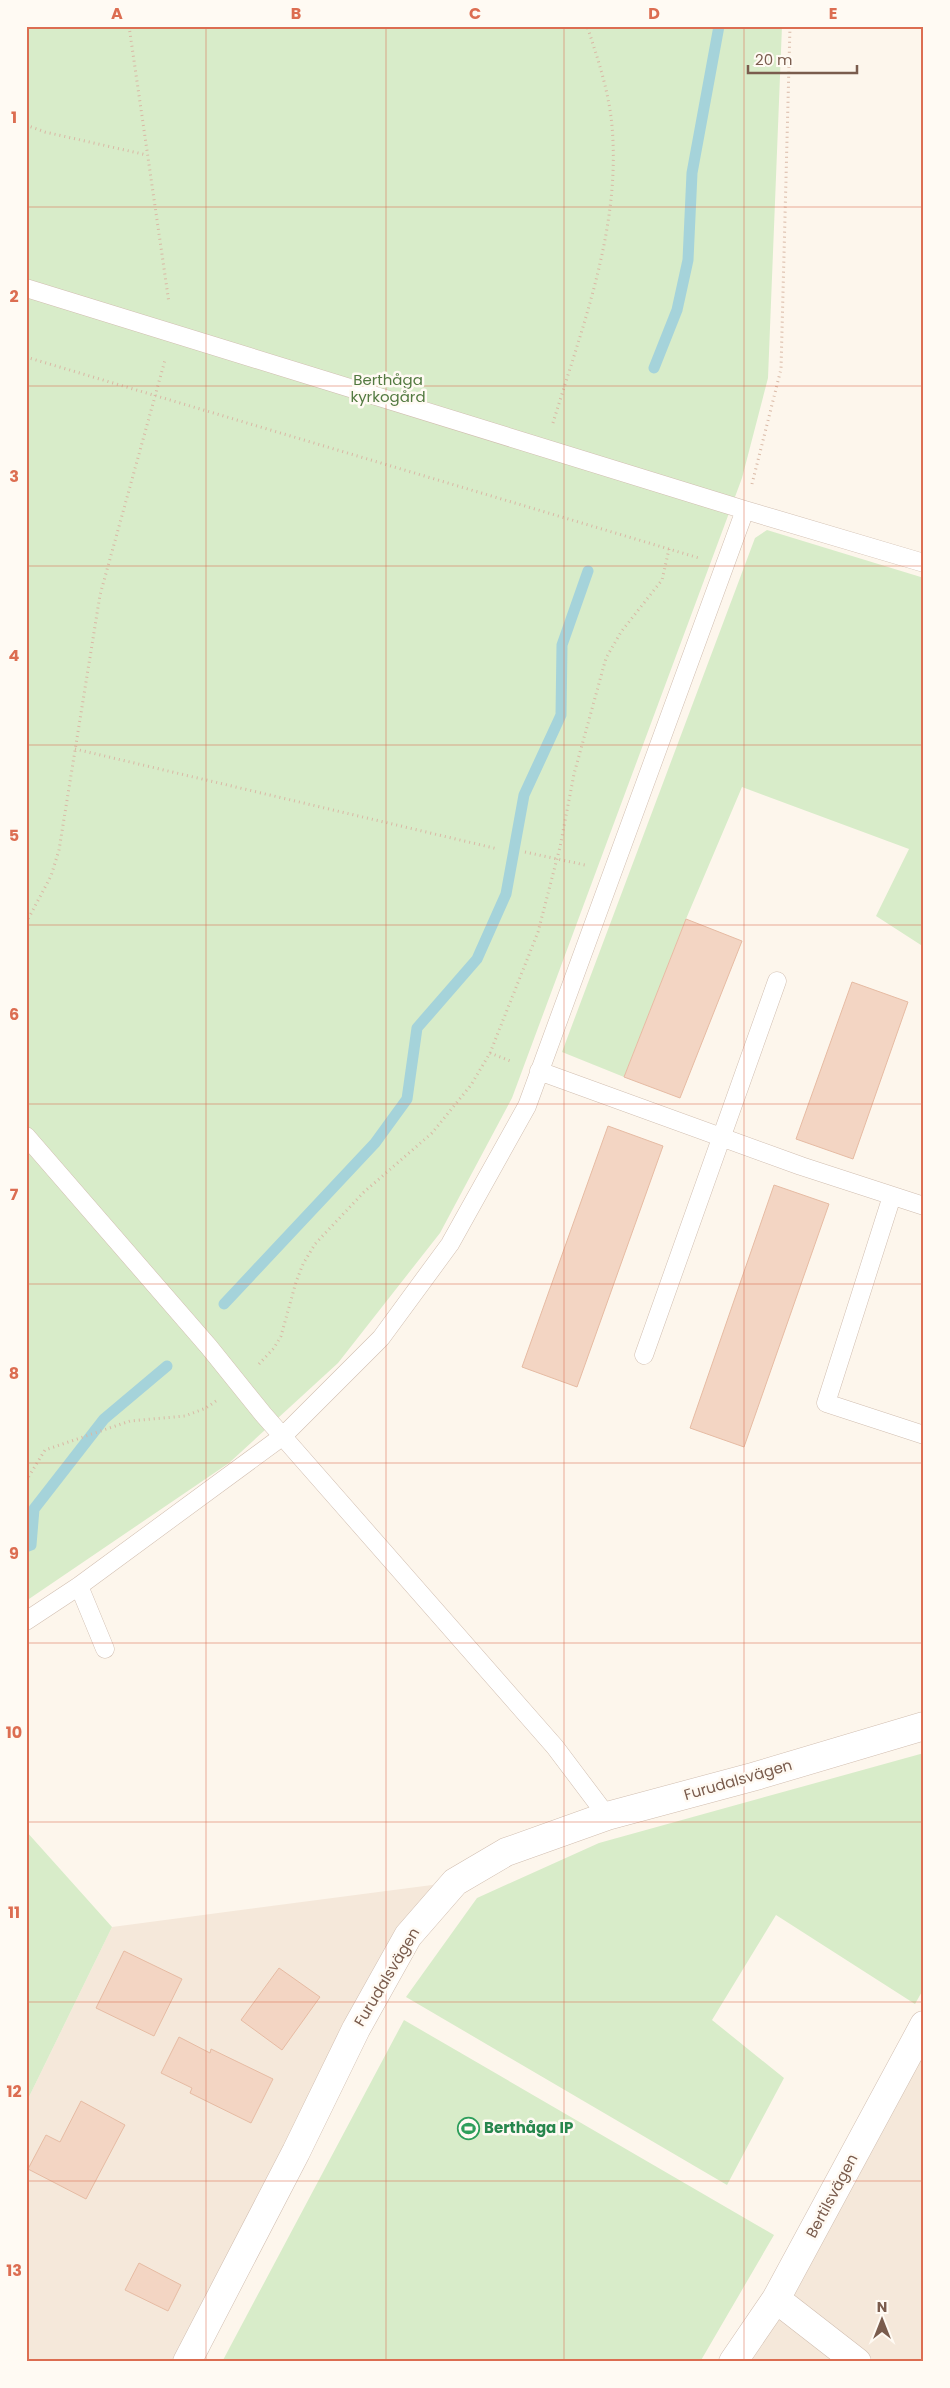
<svg xmlns="http://www.w3.org/2000/svg" width="950" height="2388" viewBox="0 0 950 2388" font-family="Poppins,sans-serif">
	<style>
		.residential { fill: #f5e8da }
		.green { fill: #d8ecc9 }
		.lines { fill: none; stroke-linecap: round; stroke-linejoin: round }
		.stream { stroke: #a5d3da; stroke-width: 11 }
		.building { fill: #f3d5c3; stroke: #e6bba3 }
		.service-casing { stroke: #d1beb0; stroke-width: 19 }
		.minor-casing { stroke: #d1beb0; stroke-width: 29 }
		.path { stroke: #d9b8a5; stroke-width: 3; stroke-dasharray: 1 4; stroke-linecap: butt }
		.service { stroke: #fff; stroke-width: 18 }
		.minor { stroke: #fff; stroke-width: 28 }
		.grid { fill: none; stroke: #dc6d51; stroke-width: 1; stroke-opacity: 0.55 }
		.labels { text-anchor: middle; stroke-width: 5; stroke-linejoin: round; paint-order: stroke }
		.park-label { font-size: 15px; fill: #537a41; stroke: #fffaf3 }
		.street-label { font-size: 15px; fill: #7a5c4d; stroke: #fffaf3 }
		.leisure-label { font-size: 15px; font-weight: bold; fill: #27864d; stroke: #fffaf3; text-anchor: start }
		.neatline { fill: none; stroke: #dc6d51; stroke-width: 2 }
		.grid-label { font-size: 16px; text-anchor: middle; font-weight: bold; fill: #dc6d51 }
	</style>
	<rect width="100%" height="100%" fill="#fdf6ec"/>
	<!-- residential -->
	<path class="residential" d="M455,1882L408,1936L187,2362H26V2103L112,1927Z
		M924,2025V2362H733Z"/>
	<!-- green -->
	<path class="green" d="M26,26H782L768,378L742,478L512,1098L440,1233L338,1363L229,1463L26,1601Z
		M767,530L924,578V947L876,916L909,849L742,787L686,919L624,1077L562,1052L755,538Z
		M924,1753V1988L915,2004L776,1915L712,2020L784,2078L727,2185L406,1997L477,1898L599,1843Z
		M26,1831L112,1927L26,2103Z
		M404,2020L774,2235L700,2362H222Z"/>
	<g class="lines">
		<!-- stream -->
		<path class="stream" d="M654,368L677,310L688,260L692,173L719,26
			M224,1304L375,1143L407,1099L417,1028L477,959L506,894L524,795L561,715L562,645L588,571
			M26,1547L31,1545L34,1509L104,1419L167,1366"/>
	</g>
	<!-- building -->
	<path class="building" d="M686,919L742,941L680,1098L624,1077Z
		M852,982L908,1002L853,1159L796,1139Z
		M608,1126L663,1146L577,1387L522,1367Z
		M774,1185L829,1204L744,1447L690,1428Z
		M124,1951L182,1979L154,2036L96,2008Z
		M279,1968L320,1997L282,2050L241,2020Z
		M179,2037L210,2053L211,2049L273,2079L251,2123L190,2093L192,2088L161,2073Z
		M81,2101L125,2125L86,2199L28,2169L46,2135L60,2142Z
		M139,2263L181,2285L168,2311L125,2290Z"/>
	<g class="lines">
		<defs>
			<path id="service" d="M26,288L745,510L924,563
				M539,1071L801,1166L924,1206
				M26,1136L209,1347L263,1414L555,1747L607,1816
				M892,1196L826,1403L924,1435
				M644,1355L777,981
				M79,1586L105,1649
				M26,1621L79,1586L283,1436L381,1338L450,1244L527,1106L745,510"/>
			<path id="minor" d="M776,2299L857,2362
				M187,2362L296,2152L356,2029L408,1936L455,1882L506,1852L607,1816L756,1776L924,1726
				M733,2362L776,2299L924,2025"/>
		</defs>
		<!-- service casing -->
		<use href="#service" class="service-casing"/>
		<!-- minor casing -->
		<use href="#minor" class="minor-casing"/>
		<!-- path -->
		<path class="path" d="M129,26L169,303
			M26,125L45,132L147,155
			M26,357L699,558
			M553,423C582,327 621,229 612,126C609,92 598,59 587,26
			M752,484L781,369L790,26
			M75,749L498,849
			M525,852L585,865
			M26,923L51,876L59,850L100,595L165,360
			M490,1053L513,1062
			M259,1364L274,1348L281,1336L296,1282L303,1264L315,1244L364,1192L432,1133L471,1085L490,1053L538,932L560,847L574,774L606,658L621,632L662,580L669,549
			M26,1481L45,1450L130,1421L185,1416L206,1408L216,1401"/>
		<!-- service -->
		<use href="#service" class="service"/>
		<!-- minor -->
		<use href="#minor" class="minor"/>
	</g>
	<!-- grid -->
	<path class="grid" d="M206,26V2362M386,26V2362M564,26V2362M744,26V2362M26,207H924M26,386H924M26,566H924M26,745H924M26,925H924M26,1104H924M26,1284H924M26,1463H924M26,1643H924M26,1822H924M26,2002H924M26,2181H924"/>
	<!-- icons -->
	<defs>
		<symbol id="stadium-ring" viewBox="-11 -11 22 22"><circle r="9.5" fill="#fffaf3" stroke="#2e9e5b" stroke-width="1.5"/><path d="M0-5a6.5 5 0 1 0 0 10a6.5 5 0 1 0 0-10ZM-3.5-1.8h7v3.6h-7Z" fill="#2e9e5b"/></symbol>
	</defs>
	<g fill-rule="evenodd">
		<use href="#stadium-ring" x="456" y="2116" width="25" height="25"/>
	</g>
	<g class="labels">
		<!-- park labels -->
		<g class="park-label">
			<text x="388" y="385">Berthåga<tspan x="388" dy="17">kyrkogård</tspan></text>
		</g>
		<!-- street labels -->
		<g class="street-label">
			<text transform="translate(738 1780) rotate(-16)" y="5">Furudalsvägen</text>
			<text transform="translate(387 1977) rotate(-59)" y="5">Furudalsvägen</text>
			<text transform="translate(832 2196) rotate(-62)" y="5">Bertilsvägen</text>
		</g>
		<!-- leisure labels -->
		<g class="leisure-label">
			<text x="484" y="2133">Berthåga IP</text>
		</g>
	</g>
	<!-- border -->
	<rect width="950" height="2388" fill="none" stroke="#fffaf3" stroke-width="55"/>
	<!-- north arrow -->
	<g transform="translate(882 2320)" stroke="#fffaf3" stroke-width="4" paint-order="stroke">
	<path d="M0-4L9 19L0 12L-9 19Z" fill="#7a5c4d"/>
	<text y="-8" font-size="14" font-weight="bold" text-anchor="middle" fill="#7a5c4d">N</text>
	</g>
	<!-- scale -->
	<path d="M748 65v8h109v-8" fill="none" stroke="#7a5c4d" stroke-width="2.5"/>
	<text x="755" y="65" font-size="15" fill="#7a5c4d" stroke="#fffaf3" stroke-width="4" paint-order="stroke">20 m</text>
	<rect x="28" y="28" width="894" height="2332" class="neatline"/>
	<g class="grid-label">
		<text x="117" y="19">A</text>
		<text x="296" y="19">B</text>
		<text x="475" y="19">C</text>
		<text x="654" y="19">D</text>
		<text x="833" y="19">E</text>
		<text x="14" y="123">1</text>
		<text x="14" y="302">2</text>
		<text x="14" y="482">3</text>
		<text x="14" y="661">4</text>
		<text x="14" y="841">5</text>
		<text x="14" y="1020">6</text>
		<text x="14" y="1200">7</text>
		<text x="14" y="1379">8</text>
		<text x="14" y="1559">9</text>
		<text x="14" y="1738">10</text>
		<text x="14" y="1918">11</text>
		<text x="14" y="2097">12</text>
		<text x="14" y="2276">13</text>
	</g>
</svg>
